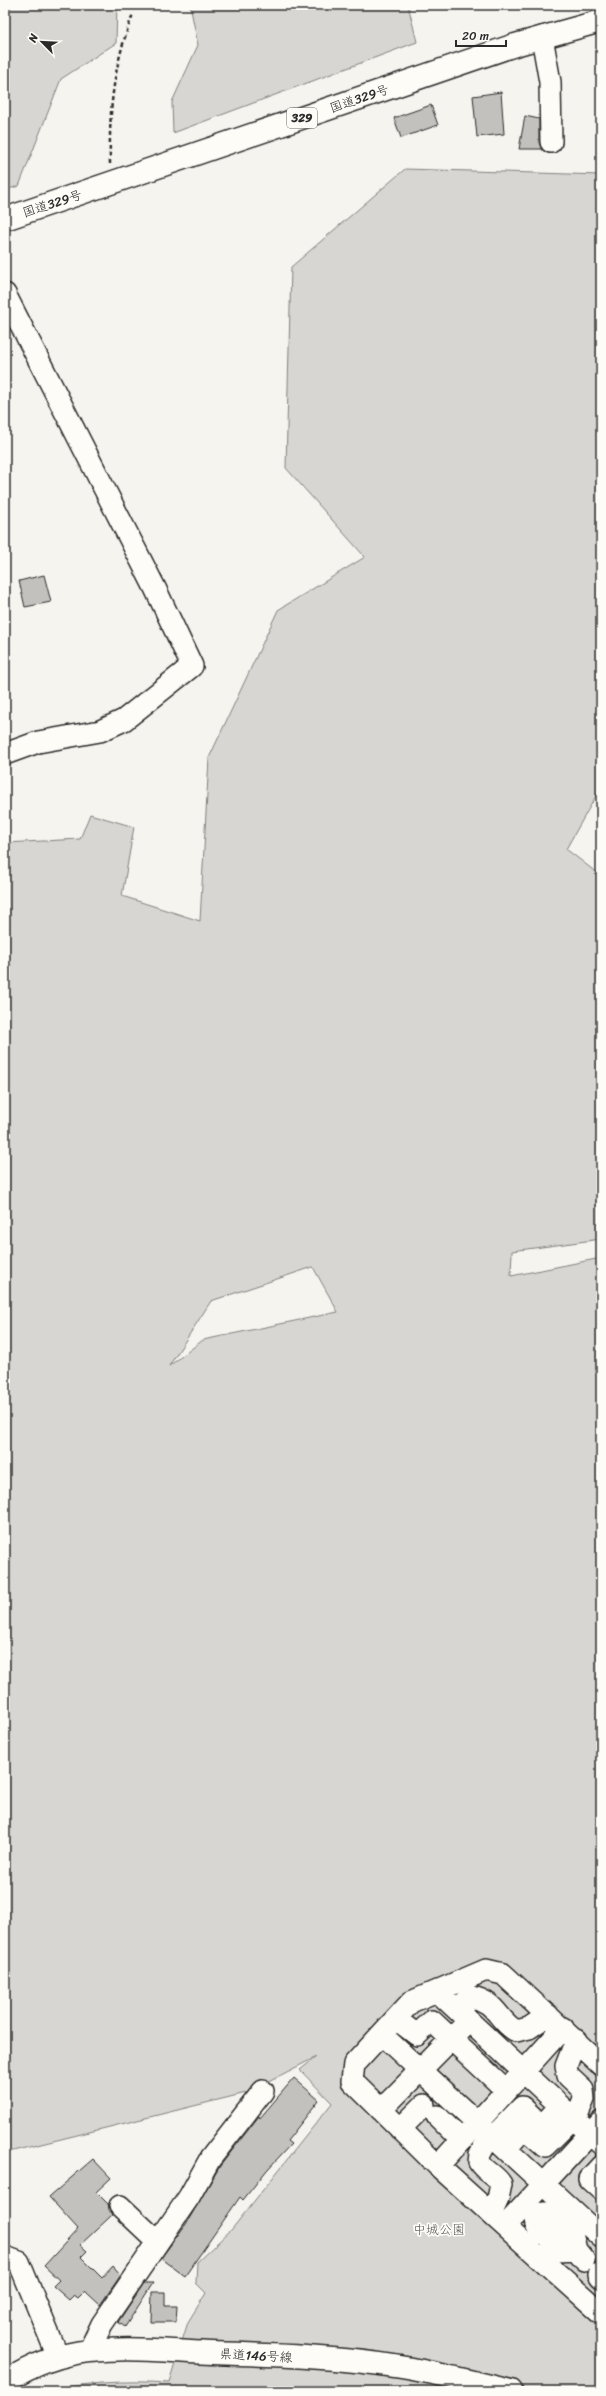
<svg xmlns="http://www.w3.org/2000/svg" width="606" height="2396" viewBox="0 0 606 2396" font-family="Sriracha,'Klee One',sans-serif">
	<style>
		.green { fill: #d7d6d2; stroke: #81807e; fill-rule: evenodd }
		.building { fill: #c2c1be; stroke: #2b2b2b }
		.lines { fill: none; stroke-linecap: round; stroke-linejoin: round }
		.minor-casing { stroke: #2b2b2b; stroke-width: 24 }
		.major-casing { stroke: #2b2b2b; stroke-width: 25 }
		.highway-casing { stroke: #2b2b2b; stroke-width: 25 }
		.path { stroke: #2b2b2b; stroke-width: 2.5; stroke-dasharray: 4 3; stroke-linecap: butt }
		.minor { stroke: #fdfcf7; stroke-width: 21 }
		.major { stroke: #fdfcf7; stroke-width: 22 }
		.highway { stroke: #fdfcf7; stroke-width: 22 }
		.labels { text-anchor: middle; stroke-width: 3.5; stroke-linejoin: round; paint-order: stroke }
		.shield { fill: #fdfcf7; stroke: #6a6a68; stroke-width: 1 }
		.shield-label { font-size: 12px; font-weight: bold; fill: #2b2b2b }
		.street-label { font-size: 13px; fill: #2b2b2b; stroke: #fdfcf7 }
		.park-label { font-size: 13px; fill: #565655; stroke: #fdfcf7 }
	</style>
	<rect width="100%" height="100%" fill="#f5f4ef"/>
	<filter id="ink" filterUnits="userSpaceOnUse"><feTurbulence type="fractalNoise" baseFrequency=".025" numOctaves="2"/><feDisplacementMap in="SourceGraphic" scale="8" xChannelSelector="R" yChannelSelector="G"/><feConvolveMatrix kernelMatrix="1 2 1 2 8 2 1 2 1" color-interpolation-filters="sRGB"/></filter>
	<g filter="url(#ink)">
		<!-- green -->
		<path class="green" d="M5,5H117L116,43L61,79L19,186L5,190Z
			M190,5H408L417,42L173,133L172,102L198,45Z
			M405,169L601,175V787L566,849L601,876V1239L512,1251L511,1276L601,1258V2391H40C83,2383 125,2380 169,2383L188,2322L206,2293L196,2283L197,2262L232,2229L332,2103L300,2070L316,2057L246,2093L5,2153V1491L8,1489L5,1487V843L80,839L90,814L134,827L122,896L200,921L209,758L278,610L365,557L286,468L291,267ZM313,1267L338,1312L203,1340L169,1366L211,1301Z"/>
		<!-- building -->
		<path class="building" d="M501,92L504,134L477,137L473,96Z
			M431,105L438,125L401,138L394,118Z
			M525,116L539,119V142L542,149H519Z
			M44,575L51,602L25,607L19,581Z
			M294,2078L319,2100L287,2141L291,2144L267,2170L243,2200L240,2197L185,2276L161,2258L186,2224L220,2166L259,2116L260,2118Z
			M93,2159L111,2178L96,2192L108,2204L112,2215L80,2245L87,2251L81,2257L102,2278L113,2266L121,2275L100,2305L85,2291L78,2298L74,2295L69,2300L53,2286L59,2280L44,2266L78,2229L49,2197Z
			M144,2283H153L125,2327L118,2322Z
			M152,2292H165V2306H177L176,2322H151Z"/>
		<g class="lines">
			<defs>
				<path id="minor" d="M542,37L550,82L551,142
					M5,294L155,588L192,666L124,720L100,731L38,742L5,754
					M438,1992L601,2144
					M456,2008L472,1997C497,2002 497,2020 516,2031L529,2028L548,2015
					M396,2019L417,2035L432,2021L506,2090
					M382,2035L601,2237
					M601,2065L503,1974L486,1970L411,2002L354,2064L352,2081L438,2166L601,2313
					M381,2110L461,2029
					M437,2116L461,2140
					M575,2120L584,2099L583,2090L568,2076L566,2066L576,2040
					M400,2129L424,2105
					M491,2134L480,2154L479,2162C485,2172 495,2174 501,2184L498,2199L491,2214
					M494,2136L522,2107L542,2126L560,2106
					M507,2148L524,2128L545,2146L573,2118
					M438,2166L563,2028
					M601,2166L589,2179L601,2190
					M526,2204L537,2215L545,2213H550L554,2220V2230L561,2227L571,2230L576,2250L584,2260
					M120,2206L158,2242
					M537,2215C534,2224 536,2228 543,2234L554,2230L552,2245L558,2251L576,2250
					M505,2226L601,2122
					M5,2257L19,2262L58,2357
					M599,2274L601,2277
					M89,2351L102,2324L189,2197L210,2159L263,2091"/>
				<path id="major" d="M5,2382C30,2366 60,2354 90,2351C130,2347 171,2351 211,2353C274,2355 338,2357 401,2367C438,2373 474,2382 511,2391"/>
				<path id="highway" d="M5,219L515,45L601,21"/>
			</defs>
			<!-- minor casing -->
			<use href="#minor" class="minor-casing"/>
			<!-- major casing -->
			<use href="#major" class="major-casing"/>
			<!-- highway casing -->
			<use href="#highway" class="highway-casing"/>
			<!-- path -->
			<path class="path" d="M110,164C109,108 113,67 133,14"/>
			<!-- minor -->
			<use href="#minor" class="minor"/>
			<!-- major -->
			<use href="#major" class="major"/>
			<!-- highway -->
			<use href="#highway" class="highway"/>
		</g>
	</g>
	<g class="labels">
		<!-- shield labels -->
		<rect class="shield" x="287" y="108" width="30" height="20" rx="3"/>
		<g class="shield-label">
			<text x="302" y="122">329</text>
		</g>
		<!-- street labels -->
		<g class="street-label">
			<text transform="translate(359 98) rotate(-19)" y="5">国道329号</text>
			<text transform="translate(52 203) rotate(-18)" y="5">国道329号</text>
			<text transform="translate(256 2355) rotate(3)" y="5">県道146号線</text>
		</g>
		<!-- park labels -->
		<g class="park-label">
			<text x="439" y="2234">中城公園</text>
		</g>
	</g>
	<!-- margin -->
	<rect width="606" height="2396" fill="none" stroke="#fdfcf7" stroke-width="20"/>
	<rect x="10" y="10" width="586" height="2376" fill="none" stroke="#2b2b2b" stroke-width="1.5" filter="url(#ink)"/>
	<!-- north arrow -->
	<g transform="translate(42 42) rotate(294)" stroke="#fdfcf7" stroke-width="3" paint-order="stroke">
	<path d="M0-3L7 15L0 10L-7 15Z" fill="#2b2b2b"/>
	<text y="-6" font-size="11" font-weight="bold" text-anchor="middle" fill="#2b2b2b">N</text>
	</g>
	<!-- scale -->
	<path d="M456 40v6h50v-6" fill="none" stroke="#2b2b2b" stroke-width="2"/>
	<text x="462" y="40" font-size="12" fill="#2b2b2b" stroke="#fdfcf7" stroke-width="3" paint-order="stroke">20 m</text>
</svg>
